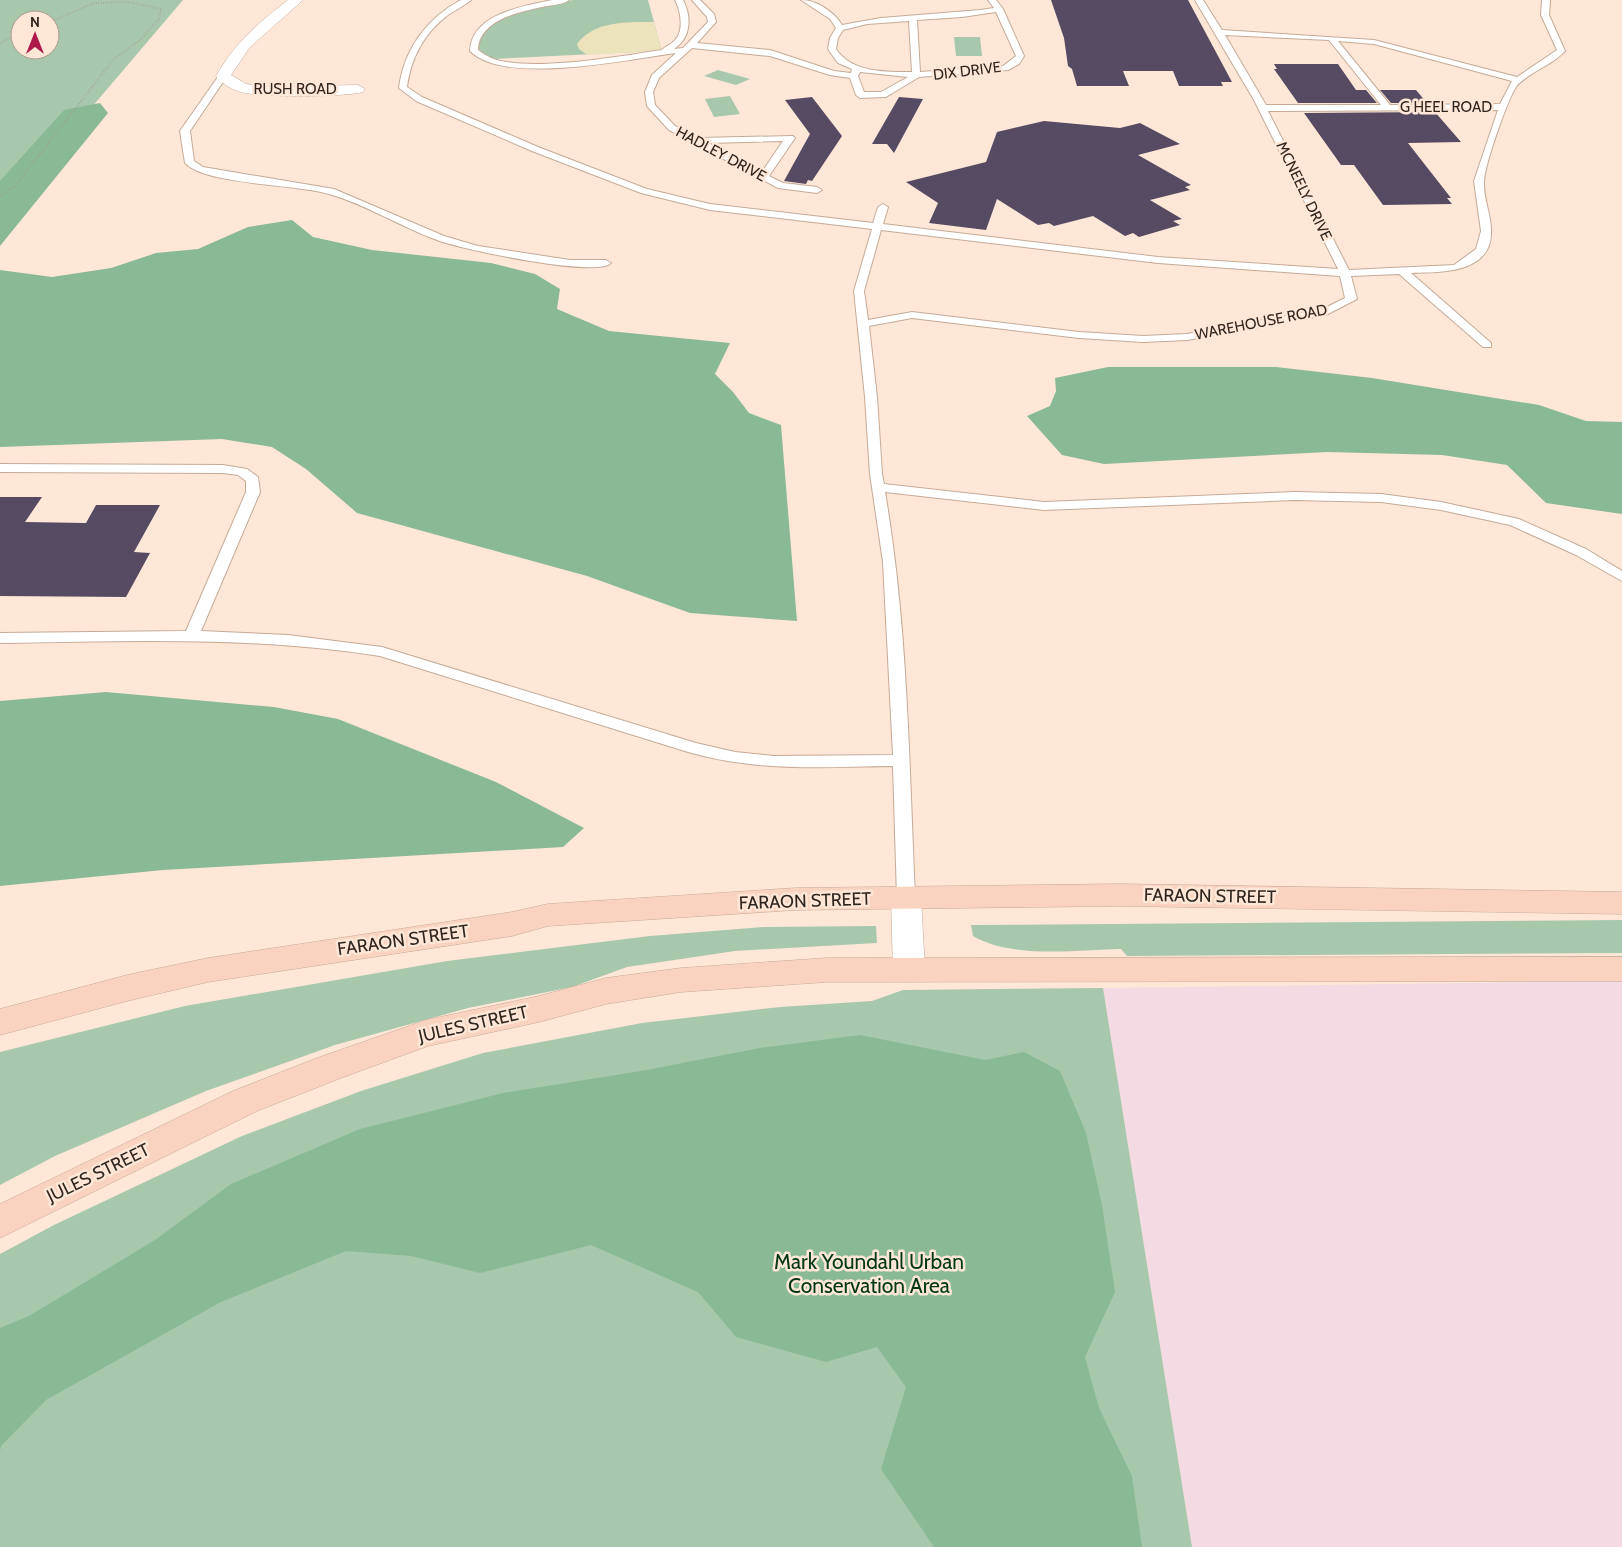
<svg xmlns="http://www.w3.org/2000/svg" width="1622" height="1547" viewBox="0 0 1622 1547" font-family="Cabin,sans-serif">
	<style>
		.education { fill: #f4dae3 }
		.green { fill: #a7c8ad; fill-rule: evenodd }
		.forest { fill: #8ab995 }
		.sand { fill: #ece3bd }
		.building { fill: #574b63 }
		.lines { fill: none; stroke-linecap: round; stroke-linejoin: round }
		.service-casing { stroke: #c5aa96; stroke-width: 2 }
		.minor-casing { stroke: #c5aa96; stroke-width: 1 }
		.secondary-casing { stroke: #c5aa96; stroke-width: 1 }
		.path { stroke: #a69488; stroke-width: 2; stroke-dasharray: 0.5 2; stroke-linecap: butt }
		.service { fill: #fff; fill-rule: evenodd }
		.minor { fill: #fff; fill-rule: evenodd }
		.secondary { fill: #fad3c0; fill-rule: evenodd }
		.labels { text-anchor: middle; stroke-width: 5; stroke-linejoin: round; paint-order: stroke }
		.far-street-label { font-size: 15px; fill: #31261f; stroke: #fee7d7 }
		.street-label { font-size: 18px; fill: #31261f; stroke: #fee7d7 }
		.near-park-label { font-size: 21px; fill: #003715; stroke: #fee7d7 }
	</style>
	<rect width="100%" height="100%" fill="#fee7d7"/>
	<!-- education -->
	<path class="education" d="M1622,981V1547H1192L1103,988Z"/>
	<!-- green -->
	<path class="green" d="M0,0H183L0,215ZM20,20H50V50H20Z
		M573,0H648L661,48L655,51L493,59L482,56C459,19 551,4 573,0Z
		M954,37H980L982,56H956Z
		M718,70L750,79L736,85L704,76Z
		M730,96L740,114L714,117L705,99Z
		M1622,920V953L1127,956L1121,949C1077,950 1012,959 973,936L971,925Z
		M876,926L877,943L735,951L627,967L572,987L468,1008L335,1045L206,1091L55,1156L0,1185V1052L185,1006L447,961L650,936L763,927Z
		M1103,988L1192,1547H0V1254L54,1225L242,1136L361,1091L483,1053L642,1023L780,1007L872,1001L903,990Z"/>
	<!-- forest -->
	<path class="forest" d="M100,103L108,113L0,246V181L64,110Z
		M292,220L313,237L372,250L491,263L535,274L560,289L557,309L609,331L730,343L715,374L733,392L749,413L781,425L797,621L690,613L587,576L357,513L306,469L272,447L222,439L0,447V270L52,277L111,268L156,253L198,249L248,227Z
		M1108,367H1276L1372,378L1539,405L1586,421L1622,422V514L1546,503L1507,465L1442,455L1327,452L1104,464L1062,455L1027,416L1050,406L1056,391L1055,378Z
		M106,692L274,707L338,719L496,782L584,828L563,847L163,870L0,886V701Z
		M860,1035L985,1060L1024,1052L1060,1071L1086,1133L1102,1205L1115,1292L1085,1357L1099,1408L1132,1476L1142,1547H934L881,1469L906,1387L877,1347L826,1362L736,1337L698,1292L591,1245L480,1273L411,1256L346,1251L221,1302L46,1400L1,1446L0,1451V1328L29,1316L155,1240L231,1184L360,1129L503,1093L641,1071L760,1048Z"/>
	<!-- sand -->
	<path class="sand" d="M645,22H654L661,48L655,51L587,55L579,49L577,44C592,23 621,22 645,22Z"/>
	<!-- building -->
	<path class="building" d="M1051,0H1188L1232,82H1221L1223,86H1179L1173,71H1123L1129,86H1077L1072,69L1068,66L1064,38Z
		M1274,64H1338L1356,90H1366L1377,103H1298L1274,69H1277Z
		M1380,90H1416L1427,103H1391Z
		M812,97L842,136L812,181L808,180L806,184L784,181L810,134L785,100Z
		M899,97L923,99L894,153L887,144H872Z
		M1435,112L1461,142L1408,143L1451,198H1447L1452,204L1383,205L1354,165H1341L1304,113Z
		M1044,121L1120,128L1140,123L1180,144L1138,155L1191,185L1185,187L1190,190L1150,200L1182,219L1173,221L1180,225L1139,237L1133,233L1125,236L1093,216L1054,226L1049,223L1038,225L997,199L986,230L929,223L938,203L906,182L986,162L997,132Z
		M0,497H42L25,522L86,523L96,505H160L134,552L150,553L126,597L0,596Z"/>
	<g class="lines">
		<defs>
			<path id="service" d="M461,0H471C464,6 455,10 448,15C424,33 411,58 407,87L422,97L538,147L647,189L710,204L873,223L878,207L883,204L888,207L883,224L1158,257L1338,269L1254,100L1195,0H1203L1222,30L1374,40L1517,77L1557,50L1541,15L1542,0H1550L1549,15L1565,51C1553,65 1525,74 1516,87C1507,101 1485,164 1484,181C1483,198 1491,214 1491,230C1493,274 1440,272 1411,273L1491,343V347H1483L1399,274L1351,276L1357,299L1326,315L1187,340L1143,342L1079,338L912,318L869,326L877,397L882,474L884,484L1044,502L1294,492L1381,494L1441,502L1519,519L1586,549L1622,571V581L1576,555L1510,525L1441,510L1381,502L1294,500L1044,510L885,492C908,626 909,762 915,898L912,903L906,905L900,903L897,898L893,766C821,767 758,772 688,752L380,656C254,636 128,641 0,643V633L186,631L246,492V481L238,475L223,473L0,472V464L223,465L247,469L258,477L260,492L201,631L288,635L382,647L696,743L735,752L773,756L893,755L883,562L870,474L865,397L854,291L872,229L710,210L641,193L532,151L416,101L399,88C404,49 427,18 461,0ZM1225,35L1329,40L1381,105H1266ZM1338,41L1374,44L1512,81L1500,104L1390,105ZM1498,110L1474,181L1481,231L1476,249L1454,265L1349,270L1268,111ZM881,230L1158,263L1340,276L1345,298L1323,309L1187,334L1143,336L1079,332L912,312L868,320L864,291Z
				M552,0H569C562,5 551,5 542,7C519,12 479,20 478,50C482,53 487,56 491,58C528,73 621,56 662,50C665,46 671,45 675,40C684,31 681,11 675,0H683C692,17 691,38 674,49L683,48L708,22L707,17L692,0H700L714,14L716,22L697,43L770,50L834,71L851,73L852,69L838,63L828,49L830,38L836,28L830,19L801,0C817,0 834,12 842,25L881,18L980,10L994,8L988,0H996L1003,9L1024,56L1019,64L1008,70L919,77L886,97L860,98L856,95L850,78L830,75L770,56L692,48L659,78L653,92L655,105L675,126L698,138L793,136L795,138L769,176L783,183L817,187L822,190L817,193L778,188L669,130L647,106L645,92L652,75L676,53C630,59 504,86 470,51C471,14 523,6 552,0ZM996,12L1016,56L1003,66L920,72L917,20L962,17ZM909,21L912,72C886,72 852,73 836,49L838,38L843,30L867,24ZM860,72L908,77L881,92H864L858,76ZM783,141L762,172L708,143Z
				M223,73L227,76L190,131L194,161L203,167L334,189L444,236L478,246L570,260H606L611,263C596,278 460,249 437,240C401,227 365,204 329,194C296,184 206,185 185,163L180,131L220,74Z"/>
			<path id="minor" d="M288,0H303L250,47L231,75L246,84L266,87L358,85L365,89L363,92C345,97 255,98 238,91C231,89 220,82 216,76C234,44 259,22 288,0Z
				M906,887L917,890L921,898L925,970L920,979L909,982L898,979L893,970L891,898L895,890Z"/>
			<path id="secondary" d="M1119,884L1622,892V914L1119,906L796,910L548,926L512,936L208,982L127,1001L0,1035V1009L127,975L208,958L512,912L548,904L796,888Z
				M1622,957V981L827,982L681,992L606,1004L539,1022L428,1046L341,1078L257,1111L0,1238V1204L233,1091L317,1058L426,1020L539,996L606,978L681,968L827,958Z"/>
		</defs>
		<!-- service casing -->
		<use href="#service" class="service-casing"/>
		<!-- minor casing -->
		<use href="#minor" class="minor-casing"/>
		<!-- secondary casing -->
		<use href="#secondary" class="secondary-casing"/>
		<!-- path -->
		<path class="path" d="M0,43L20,33
			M0,196L15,186L114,59L139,41L159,19L161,9L128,2L94,3L50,22"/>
		<!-- service -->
		<use href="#service" class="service"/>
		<!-- minor -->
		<use href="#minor" class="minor"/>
		<!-- secondary -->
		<use href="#secondary" class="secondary"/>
	</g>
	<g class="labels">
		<!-- far-street labels -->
		<g class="far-street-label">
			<text transform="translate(967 71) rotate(-7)" y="5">DIX DRIVE</text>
			<text x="295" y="94">RUSH ROAD</text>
			<text x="1446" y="112">G HEEL ROAD</text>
			<text transform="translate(721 154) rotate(28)" y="5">HADLEY DRIVE</text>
			<text transform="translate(1304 191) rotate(64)" y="5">MCNEELY DRIVE</text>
			<text transform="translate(1261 322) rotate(-11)" y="5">WAREHOUSE ROAD</text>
		</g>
		<!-- street labels -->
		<g class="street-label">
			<text transform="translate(1210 896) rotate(1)" y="6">FARAON STREET</text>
			<text transform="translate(805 901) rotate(-2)" y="6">FARAON STREET</text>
			<text transform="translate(403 940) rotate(-8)" y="6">FARAON STREET</text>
			<text transform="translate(473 1024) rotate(-13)" y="6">JULES STREET</text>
			<text transform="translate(98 1173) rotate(-26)" y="6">JULES STREET</text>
		</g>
		<!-- near-park labels -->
		<g class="near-park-label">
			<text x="869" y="1269">Mark Youndahl Urban<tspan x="869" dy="24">Conservation Area</tspan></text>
		</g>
	</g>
	<!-- north arrow -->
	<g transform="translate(35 35)"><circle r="24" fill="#fee7d7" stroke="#ac9a8d"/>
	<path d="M0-4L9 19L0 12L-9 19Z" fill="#ad1a4a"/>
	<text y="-8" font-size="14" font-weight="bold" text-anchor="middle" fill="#31261f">N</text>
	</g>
</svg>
